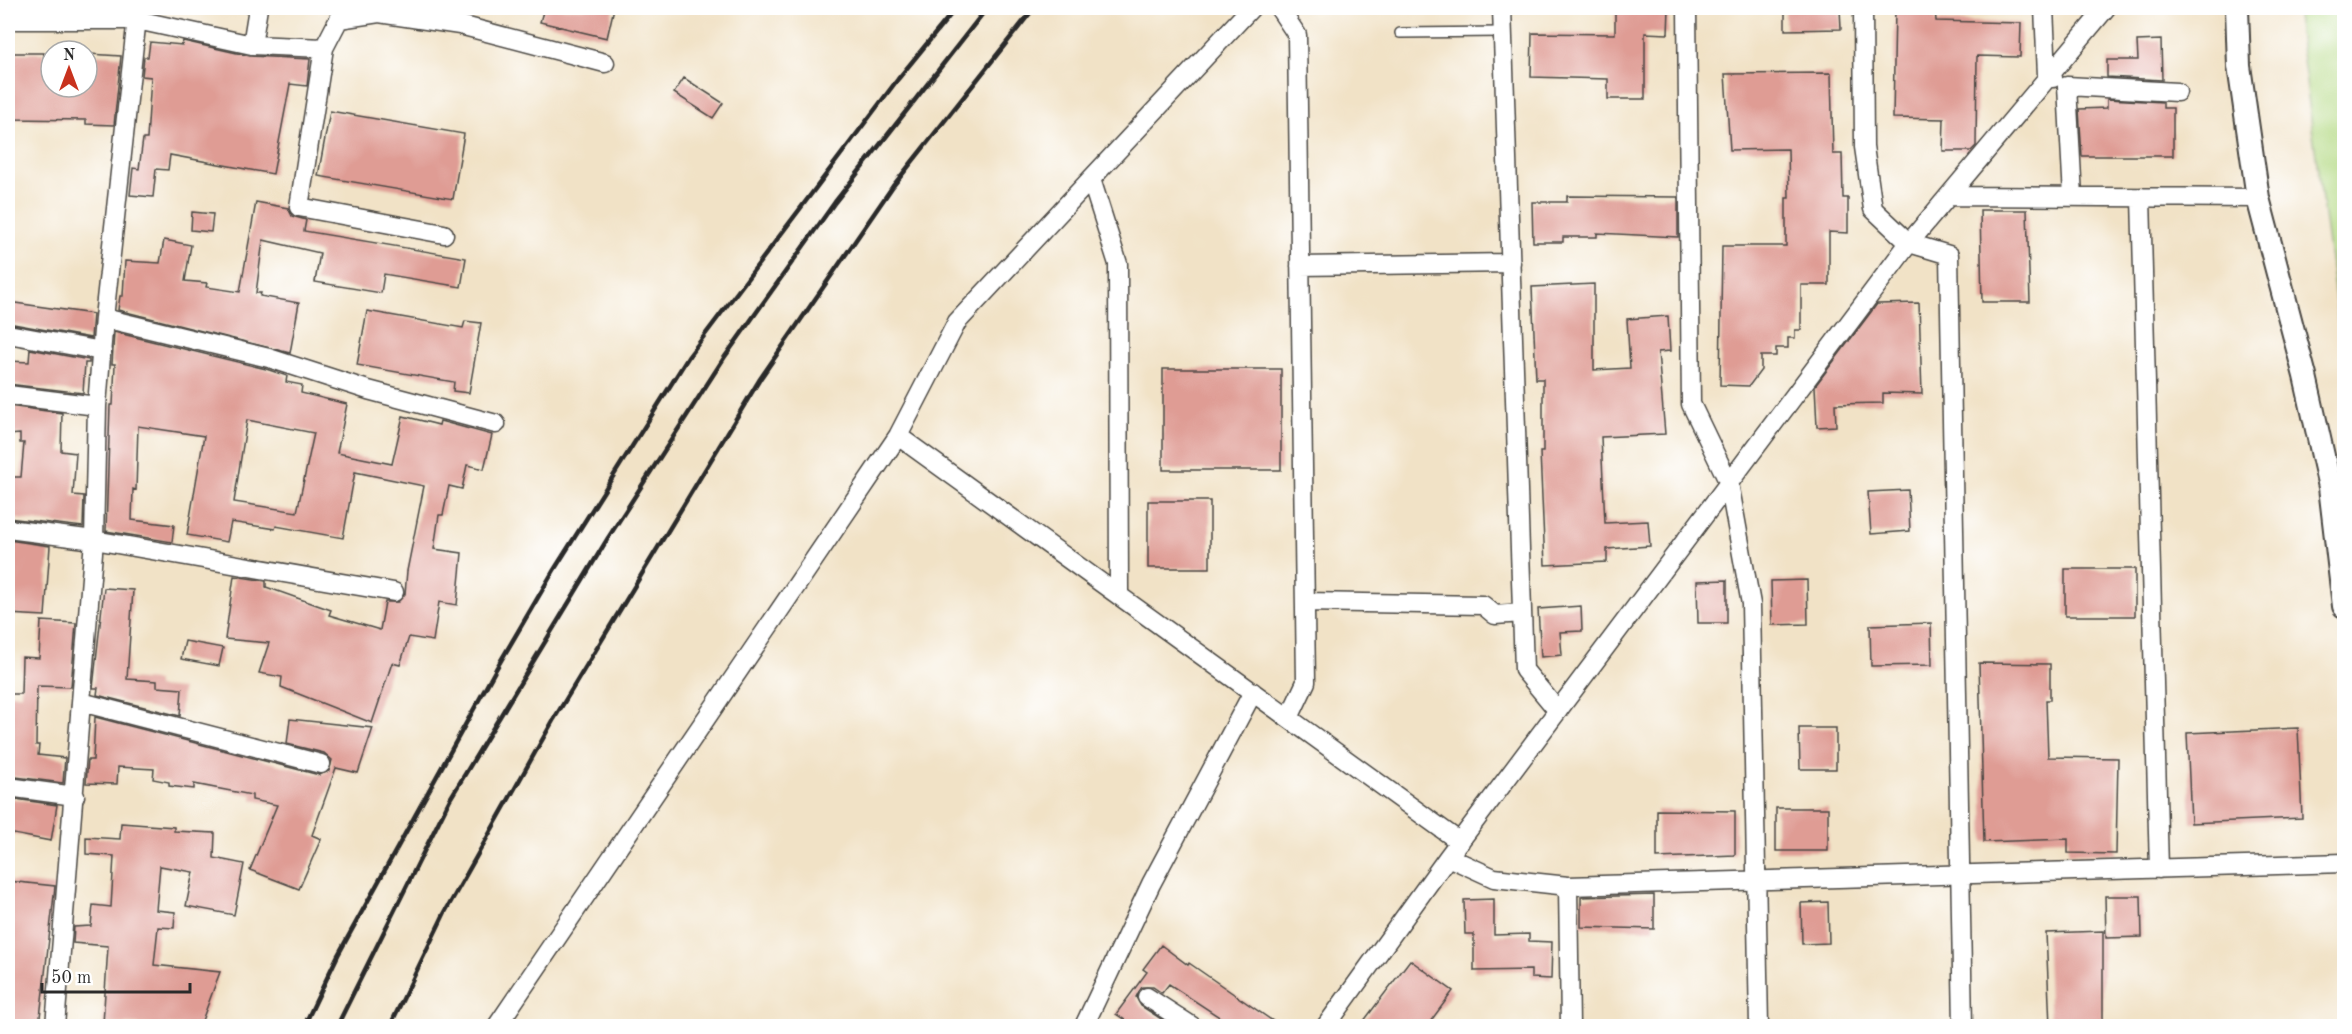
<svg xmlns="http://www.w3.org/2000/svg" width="2352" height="1034" viewBox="0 0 2352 1034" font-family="'Old Standard TT',serif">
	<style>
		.green { fill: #b3d983; stroke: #6f8257; stroke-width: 1.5 }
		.building { fill: #df9c94; fill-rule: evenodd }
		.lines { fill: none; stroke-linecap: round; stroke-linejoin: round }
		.service-casing { stroke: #494642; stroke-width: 12 }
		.minor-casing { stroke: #494642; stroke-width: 21 }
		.tertiary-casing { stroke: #494642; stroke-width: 26 }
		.service { stroke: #fff; stroke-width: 9 }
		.minor { stroke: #fff; stroke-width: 18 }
		.tertiary { stroke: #fff; stroke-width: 22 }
		.rail { stroke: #2b2b2b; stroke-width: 4.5 }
	</style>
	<rect width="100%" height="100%" fill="#fff"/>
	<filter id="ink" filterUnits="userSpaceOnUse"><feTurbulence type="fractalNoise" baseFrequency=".0167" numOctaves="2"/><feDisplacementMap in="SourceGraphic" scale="12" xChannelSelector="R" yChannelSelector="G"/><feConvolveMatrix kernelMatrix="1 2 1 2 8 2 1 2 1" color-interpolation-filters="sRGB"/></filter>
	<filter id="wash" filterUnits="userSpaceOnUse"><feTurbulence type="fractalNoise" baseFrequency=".008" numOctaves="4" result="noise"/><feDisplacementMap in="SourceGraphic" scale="24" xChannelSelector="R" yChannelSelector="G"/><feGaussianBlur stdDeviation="1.35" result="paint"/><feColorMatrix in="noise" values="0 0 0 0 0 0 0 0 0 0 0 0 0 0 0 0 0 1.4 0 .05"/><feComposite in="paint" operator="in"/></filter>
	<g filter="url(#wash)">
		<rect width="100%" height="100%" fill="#f1e2c6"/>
		<!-- green -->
		<path class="green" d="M2296,8H2344V363Z"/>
		<g id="blocks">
			<!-- building -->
			<path class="building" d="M544,8H614L607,38L540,22Z
				M1615,8H1669L1668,34L1645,33V99H1608V79L1531,77L1532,33L1615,34Z
				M1785,8H1840L1841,29L1785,30Z
				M1895,8H1935L1936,21L2021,23L2020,57L1977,56L1976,146L1971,151H1943L1944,119L1893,118Z
				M2161,40L2162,80L2107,77V60H2138L2137,41Z
				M183,41L250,56L310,59L307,86L290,84L273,174L170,155L168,170L156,169L153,197L130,195L133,168L139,169L143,139H147L151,77L142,76L144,57H148L150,42L182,45Z
				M11,53H44V60H51V87H87L89,54L121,56L114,125L86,124V120L11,119Z
				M1831,73L1833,154H1842L1843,198H1848V233L1829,232V285H1801V330H1795V338H1788V348H1776V356H1761V370L1749,386L1720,385L1722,246H1786V198H1789L1788,149L1730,150L1725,74Z
				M684,78L723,103L713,118L674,93Z
				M2107,99L2163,102V108H2173V156H2082L2079,109L2107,108Z
				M330,111L464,134L453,199L318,176Z
				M1567,196L1678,197V237L1597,233V237H1563V242H1533L1532,202H1567Z
				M256,202L288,208L292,216L306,220L304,231L466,258L461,287L384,274L381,293L315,282L320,253L263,240L256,293H261L260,296L299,303L290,353L118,310L120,296H123L125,261L160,263L164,240L191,245L185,281L207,283L206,287L240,292Z
				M1980,210H2027L2030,302H1982Z
				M192,212L213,214L211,232L191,230Z
				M1594,284V370L1630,368L1627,319L1668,316L1670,351L1658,352L1665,434L1601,437L1605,523L1648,521L1650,546L1607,549V562L1545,565L1540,452H1543V379H1536L1532,287Z
				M8,302L93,314L91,338L8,323Z
				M1919,303L1922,394L1883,393V403L1835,404L1836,426L1817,427L1815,386L1877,304Z
				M367,311L463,328L465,321L481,323L469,393L453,391L454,382L357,365Z
				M114,332L266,369L287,376L286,382L302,385L301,393L347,404L337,453L392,464L403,416L439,425L440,421L492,435L484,469L467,465L462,489L449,486L443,515H439L434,549L462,553L457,605L439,602L433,641L409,637L400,665L392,663L372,723L281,687L282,677L259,673L269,643L225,639L234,576L266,581V587L331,610L329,615L380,630L385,602H398L405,594L407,571L424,486L355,472L343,538L276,526L275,529L231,522L227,542L187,535L204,436L138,426L136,490L133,489L132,520L174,525L172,542L106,531L110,405H113L115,364H112ZM247,420L314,433L297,512L234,502Z
				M30,349L89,360V363H85L83,393L8,384V361L29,362Z
				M1163,369H1281V470H1163Z
				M8,406L62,413L61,451L76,453L73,495L84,496L83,527L8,518V477H21L24,443H20V434L8,435Z
				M1908,490L1910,531L1871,534L1868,492Z
				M1148,501H1210V568H1148Z
				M8,540L50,546L45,616L8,614Z
				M2065,569H2135V616H2065Z
				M1727,580V623H1698L1697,581Z
				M1807,580L1808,624L1772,625L1771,581Z
				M104,588L133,590L127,679L157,681V687L182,689L180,716L97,695L98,688H93Z
				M1581,606L1582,631L1560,632L1562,655L1541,657L1538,609Z
				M41,621L76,623L71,687L37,686L36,745H39L38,755L65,758L63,783L8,776V694H21L22,657L39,658Z
				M1931,623L1932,665L1871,666L1870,625Z
				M185,641L223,648L219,666L181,659Z
				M1979,663L2050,664V700H2046L2048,757L2118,758L2116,854L2068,853V839L1984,842Z
				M95,717L319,775L329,771L332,760L324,753L287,744L290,719L373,728L358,773L336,768L312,835L321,839L299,889L250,870L277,805L252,800V795L194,784V789L169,786V782L153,779L154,769L118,767L117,784L86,783L88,760H93Z
				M1799,728H1836V769H1800Z
				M2298,728L2302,818L2191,823L2187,733Z
				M8,798L57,805L51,841L8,833Z
				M1776,808H1828V851H1776Z
				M1657,810L1735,811V855L1657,858Z
				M121,823L174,827V831L215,833L214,858L244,864L234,915L186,906L193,872L160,866L156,910L175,912L174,928L158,927L154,965L220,972L200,1026L103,1024L108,946L73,943L74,927L91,926L93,905L111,907L114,856L86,854V837L120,839Z
				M8,881L55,886L39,1026H8Z
				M1654,895V929L1581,927V897Z
				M2105,896H2141L2142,937L2106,938Z
				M1494,899V935L1529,934V941L1552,942L1551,979L1531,978V970L1474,971V934H1465L1464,900Z
				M1828,902L1829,943L1802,944L1801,903Z
				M2103,931V1026H2050L2046,933Z
				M1161,945L1188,965L1189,963L1280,1026H1233L1169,984L1162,993L1153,987H1142L1136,997L1141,1006L1172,1026H1134L1116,1014L1147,972L1143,969Z
				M1410,960L1453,991L1427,1026H1360Z"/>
		</g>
	</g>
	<g filter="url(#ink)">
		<use href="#blocks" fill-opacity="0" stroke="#494642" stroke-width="1.5"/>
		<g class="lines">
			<defs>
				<path id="service" d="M1400,33L1503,32"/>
				<path id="minor" d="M1279,8L1297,35L1306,682L1289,718
					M1502,8L1524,670L1558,711
					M1687,8L1691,404L1729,483L1751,604L1759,1026
					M1863,8L1864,147L1873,209L1909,243L1949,255L1963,1026
					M2044,8L2047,75L2053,78
					M8,20H137L252,45L324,48
					M252,45L258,8
					M1091,179L1118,264L1119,595
					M1949,196L2258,198
					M2073,197L2067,86L2177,92
					M2141,197L2159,869
					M444,234L299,207L324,48L339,19L379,13L460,25L605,63
					M1300,266L1511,263
					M104,318L269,358L368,390L496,424
					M8,334L102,351
					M8,395L97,406
					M898,436L1460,842
					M8,529L94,540L394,592
					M1305,602L1483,605L1495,615L1522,613
					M81,702L321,764
					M8,787L75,796
					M1448,857L1494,878L1568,886L2344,863
					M1568,886L1570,1026
					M1147,997L1192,1026
					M55,1026L94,540L97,406L104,318L138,8
					M497,1026L898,436L957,322L1251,8
					M1084,1026L1151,884L1253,692
					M1326,1026L1448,857L1909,243L2106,8"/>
				<path id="tertiary" d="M2237,8L2239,66L2258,198L2305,376L2330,487L2344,606"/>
			</defs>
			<!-- service casing -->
			<use href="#service" class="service-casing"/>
			<!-- minor casing -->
			<use href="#minor" class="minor-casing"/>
			<!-- tertiary casing -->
			<use href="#tertiary" class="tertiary-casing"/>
			<!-- service -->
			<use href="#service" class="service"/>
			<!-- minor -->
			<use href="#minor" class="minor"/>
			<!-- tertiary -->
			<use href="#tertiary" class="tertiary"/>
			<!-- rail -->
			<path class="rail" d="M304,1026L338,955L496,669L554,570L689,356L898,79L956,8
				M337,1026L450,799L608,538L724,358L835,202L987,8
				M390,1026L444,914L554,719L760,379L893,186L1034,8"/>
		</g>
	</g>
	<!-- margin -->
	<rect width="2352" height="1034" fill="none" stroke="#fff" stroke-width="30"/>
	<!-- north arrow -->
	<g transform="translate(69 69)"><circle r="28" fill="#ffffff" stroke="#aaaaaa" stroke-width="1.5"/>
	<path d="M0-4.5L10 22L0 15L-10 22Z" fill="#c8321e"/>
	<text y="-9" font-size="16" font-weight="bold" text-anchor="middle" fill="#2b2b2b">N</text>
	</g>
	<!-- scale -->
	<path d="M42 983v9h148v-9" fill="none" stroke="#2b2b2b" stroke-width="3"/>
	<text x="51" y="983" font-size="18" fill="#2b2b2b" stroke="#ffffff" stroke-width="4.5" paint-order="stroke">50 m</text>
</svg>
